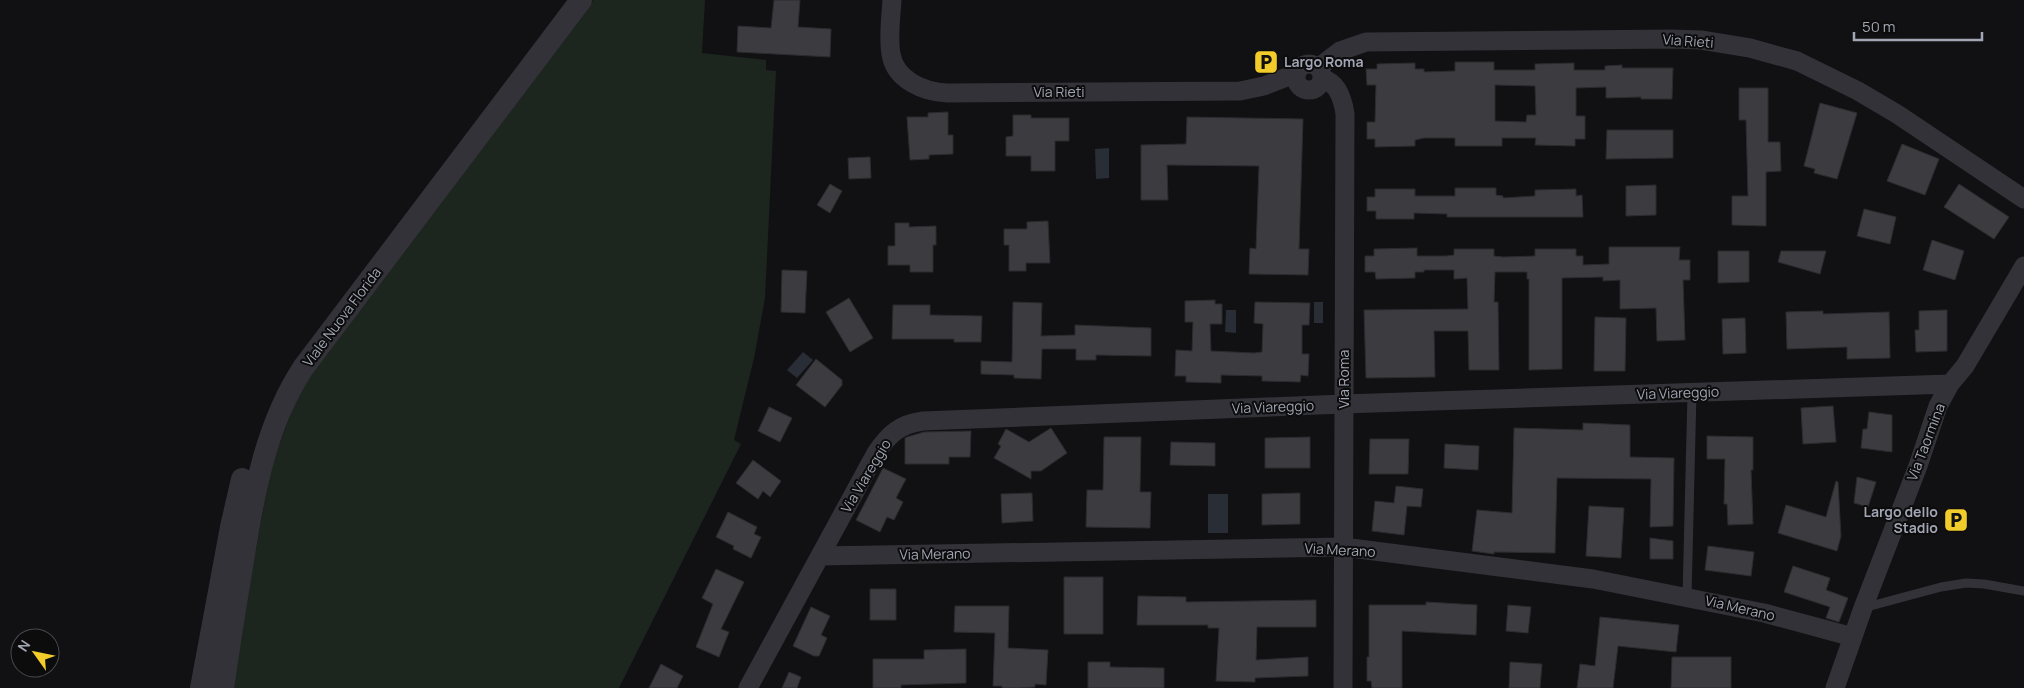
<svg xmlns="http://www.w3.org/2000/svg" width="2024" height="688" viewBox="0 0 2024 688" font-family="Manrope,sans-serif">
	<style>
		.green { fill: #1d251f }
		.water { fill: #282d36 }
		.building { fill: #3b3b40; stroke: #2c2b2f; fill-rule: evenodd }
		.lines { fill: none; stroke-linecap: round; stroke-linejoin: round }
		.service { stroke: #323238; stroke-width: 9 }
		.minor { stroke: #323238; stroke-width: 19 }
		.tertiary { stroke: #323238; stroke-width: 22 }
		.labels { text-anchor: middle; stroke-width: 4; stroke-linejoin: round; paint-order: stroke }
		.street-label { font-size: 14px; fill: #a2a5b3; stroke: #0c0c0d }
		.poi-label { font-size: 14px; font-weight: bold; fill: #a2a5b3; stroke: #0c0c0d; text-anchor: start }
	</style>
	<rect width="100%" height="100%" fill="#111113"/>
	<!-- green -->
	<path class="green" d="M593,0H705L702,53L766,60V70L776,71L765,298L754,358L734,440L741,444L619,688H230L272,463L302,385L435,205Z"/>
	<!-- water -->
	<path class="water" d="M1109,148V178L1096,179L1095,149Z
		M1314,302H1323V323H1314Z
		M1226,310H1236V333L1225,332Z
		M803,352L813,360L797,378L787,370Z
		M1208,494H1228V533H1208Z"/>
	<!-- building -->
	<path class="building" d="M774,0H800L798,27L831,29L830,57L737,52L738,26L771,28Z
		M1455,62H1494V70H1535V64L1574,63V70H1605V66L1622,65V68H1673L1672,99H1641V97L1606,98V87L1576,88V116H1585V139H1575V146L1535,145L1536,138H1502V146H1455V138H1424L1415,140V146L1375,147V139H1367V122H1375L1376,85H1367L1366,69H1377V64L1415,63V69H1424V72L1455,71ZM1495,85L1535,86L1536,115H1527L1526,122L1495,121Z
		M1739,88H1768V142H1780L1781,171L1766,172V226L1732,225V196H1748L1746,120H1739Z
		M1820,103L1857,113L1837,179L1814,173L1815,169L1804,166Z
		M948,112V135H953V154L929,155V159L910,160L907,117H928V113Z
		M1013,115H1031V118H1069V141H1055V171H1031V156H1006V137L1013,136Z
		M1187,117L1303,119L1299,249H1309L1308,275L1249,274L1250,248L1256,249L1259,166L1167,165L1168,200H1141V145L1186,144Z
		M1607,130H1673V158L1606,159Z
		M1902,144L1939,159L1925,195L1887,181Z
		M870,157L871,178L849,179L848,158Z
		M830,184L842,191L830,213L817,205Z
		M1959,184L2009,217L1994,239L1944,207Z
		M1656,185V215L1626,216V186Z
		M1455,188H1496V195L1503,196V198L1535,196V190L1576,189V196L1582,195L1583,217H1447V214L1414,213V219H1376V211H1367V197H1375V189H1415V196H1455Z
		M1864,209L1896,217L1890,244L1857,236Z
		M1048,221L1050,263H1026V271H1009V245H1004V229H1027V222Z
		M895,223H909V227L936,226V245H933V272H910V265H888V246H895Z
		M1932,240L1964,251L1955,280L1923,270Z
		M1609,247H1680L1679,260H1690V280H1683L1685,340L1657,341L1656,308L1620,309V280L1603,281V277L1562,278V369L1529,370V279H1527V272H1495L1494,302H1498L1499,370H1469L1468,331H1434L1435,377L1366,378L1364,310L1468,309L1467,278L1454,279V270H1424V272H1415V278L1376,279L1375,272H1365V256H1374V249L1417,248V256H1446L1454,255V249H1494V256L1503,257L1535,256V249H1576V256H1583V265L1609,264Z
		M1718,251H1749V282L1718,283Z
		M1781,251H1826L1820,274L1778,262Z
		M782,270L807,271L805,313L781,312Z
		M849,298L873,338L850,352L826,312Z
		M1215,300V304H1222V324H1210L1211,351L1254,353L1262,352L1263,324L1254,323L1255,302L1310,303L1309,325H1302V354H1309L1308,376L1301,375L1300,382L1262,381V376L1221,375V383L1186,382V376H1175L1176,350L1192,351L1193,322H1185V301Z
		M1013,302L1042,303L1041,336L1075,335V325L1151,328V356L1096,355V360H1076V349H1042L1041,379L1014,378V375L981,374V361L1012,362Z
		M893,305H930V315L982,316L981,342H954V339H892Z
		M1947,310V351L1916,352L1915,330H1919V311Z
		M1823,311V314L1889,312L1890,358L1847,359V347L1787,349L1786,312Z
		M1595,317L1626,318L1625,371H1594Z
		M1745,318L1746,353L1723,354L1722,319Z
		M816,359L842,380V385L825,407L796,385Z
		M1833,406L1836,442L1803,444L1801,408Z
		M769,407L792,418L780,442L758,431Z
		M1869,412L1892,415V452L1861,448L1863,429H1867Z
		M1583,423L1630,425V457L1674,458L1673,526L1650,527L1651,479L1557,478L1555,553L1494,552V554L1472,551L1477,510L1512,513L1514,428L1583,430Z
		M1051,428L1067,453L1041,471H1031V479L994,458L1001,446L998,444L1006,429L1029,442Z
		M971,431L970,457H949V464H905V438L907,437L924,432Z
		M1707,436L1753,437V470H1751L1753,524L1728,525L1727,504H1724L1725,459H1707Z
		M1104,437H1141L1140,492H1151L1150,528L1086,527L1087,490H1103Z
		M1310,437V468H1265V438Z
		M1370,439H1409L1408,474H1369Z
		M1171,442L1215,443V466L1170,465Z
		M1445,444L1479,446L1478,470L1444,468Z
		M753,460L781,481L770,497L763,491L758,499L736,483Z
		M883,468L906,479L896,498L903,502L894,520L887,517L880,532L856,520Z
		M1857,477L1876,482L1868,507L1854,503Z
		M1836,481L1838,482L1841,536L1837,551L1778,533L1786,505L1826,517Z
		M1396,486L1423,489L1421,507L1407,506L1404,535L1372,531L1375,501L1394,503Z
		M1032,493L1033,521L1002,523L1001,494Z
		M1300,493V524L1262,525V494Z
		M1589,506L1624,508L1621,558L1586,556Z
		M728,512L757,527L754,534L761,537L751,558L733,549L734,546L716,537Z
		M1650,538L1673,541V559H1650Z
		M1708,546L1754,552L1751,576L1705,570Z
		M1793,566L1830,578L1826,590L1848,598L1839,622L1826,618L1830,607L1784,592Z
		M716,569L744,582L721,629L729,632L719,657L696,647L713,604L702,598Z
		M1064,577H1103V634H1064Z
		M870,589H896V620H870Z
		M1138,596L1186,597V602L1316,600V627H1257L1256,660L1308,657V676L1255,678V682L1216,681L1219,628H1208V625H1137Z
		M1426,602L1477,605L1476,635L1402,631V688H1372L1371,681H1367V657H1369V605H1426Z
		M1508,605L1531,607L1528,633L1506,631Z
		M955,606H1009L1008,648L1048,650L1046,685L1035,684V687L1020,688H1002V686H993L995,633L954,632Z
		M811,607L830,616L821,635L827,638L819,656H814L793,646Z
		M1600,617L1679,625L1676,652L1618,646L1613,688H1577L1580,664L1595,666Z
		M966,649V683L901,685V688H873V659H924V650Z
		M1672,657H1731V688H1671Z
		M1088,662H1110V667L1164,668V688H1088Z
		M1510,662L1542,664L1540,688H1509Z
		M661,664L683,676L677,688H649Z
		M789,672L801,677L797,688H782Z"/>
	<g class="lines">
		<!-- service -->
		<path class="service" d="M1687,596L1692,393
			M1863,608L1941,587L1966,583L1984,584L2024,591"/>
		<!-- minor -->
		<path class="minor" d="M892,0C891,17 888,37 891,54C895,80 924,92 947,93L1240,91L1264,86L1297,73
			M1296 77a13 13 0 1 1 26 0a13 13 0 1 1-26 0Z
			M1319,67L1340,51L1366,42L1672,39L1701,40L1750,48L1797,61L1858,91L1897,114L2024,199
			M1323,79C1338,83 1343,100 1345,114L1343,688
			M820,556L1343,547L1593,579L1764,613L1853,637
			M748,688L876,453C889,434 900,424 923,421L1343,404L1950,384
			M1835,688L1863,608L1918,466L1938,406L1950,384L1965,366L2024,266"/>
		<!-- tertiary -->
		<path class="tertiary" d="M201,688L231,527L242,479
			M223,688C229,648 235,607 242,567C253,498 264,428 303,368L581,0"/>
	</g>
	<!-- icons -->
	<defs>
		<symbol id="parking-square" viewBox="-11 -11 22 22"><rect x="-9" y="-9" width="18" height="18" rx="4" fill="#f1cc2a" stroke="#0c0c0d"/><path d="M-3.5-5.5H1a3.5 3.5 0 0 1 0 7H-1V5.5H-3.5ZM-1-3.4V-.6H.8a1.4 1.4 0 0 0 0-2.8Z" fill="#111"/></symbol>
	</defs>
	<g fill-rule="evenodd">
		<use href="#parking-square" x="1252" y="48" width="28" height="28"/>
		<use href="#parking-square" x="1942" y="506" width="28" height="28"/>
	</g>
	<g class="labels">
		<!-- street labels -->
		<g class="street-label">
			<text transform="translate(1688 41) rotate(4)" y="5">Via Rieti</text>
			<text x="1059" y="97">Via Rieti</text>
			<text transform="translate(342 317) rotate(-53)" y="5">Viale Nuova Florida</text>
			<text transform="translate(1344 379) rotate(-90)" y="5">Via Roma</text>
			<text transform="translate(1678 393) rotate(-2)" y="5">Via Viareggio</text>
			<text transform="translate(1273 407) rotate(-2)" y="5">Via Viareggio</text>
			<text transform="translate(1926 442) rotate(-69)" y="5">Via Taormina</text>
			<text transform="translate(866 476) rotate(-59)" y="5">Via Viareggio</text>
			<text transform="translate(1340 550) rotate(3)" y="5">Via Merano</text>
			<text transform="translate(935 554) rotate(-1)" y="5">Via Merano</text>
			<text transform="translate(1740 608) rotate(13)" y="5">Via Merano</text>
		</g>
		<!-- poi labels -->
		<g class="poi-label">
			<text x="1284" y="67">Largo Roma</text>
			<text x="1938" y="517" text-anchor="end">Largo dello<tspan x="1938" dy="16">Stadio</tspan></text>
		</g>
	</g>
	<!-- north arrow -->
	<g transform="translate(35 653) rotate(303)"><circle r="24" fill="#0c0c0d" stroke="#48494f"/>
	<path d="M0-4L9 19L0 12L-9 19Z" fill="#f1cc2a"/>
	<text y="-8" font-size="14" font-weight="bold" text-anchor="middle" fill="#a2a5b3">N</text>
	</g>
	<!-- scale -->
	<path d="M1854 32v8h128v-8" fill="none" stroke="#a2a5b3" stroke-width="2.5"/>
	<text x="1862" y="32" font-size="15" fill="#a2a5b3" stroke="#0c0c0d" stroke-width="4" paint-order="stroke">50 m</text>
</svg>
